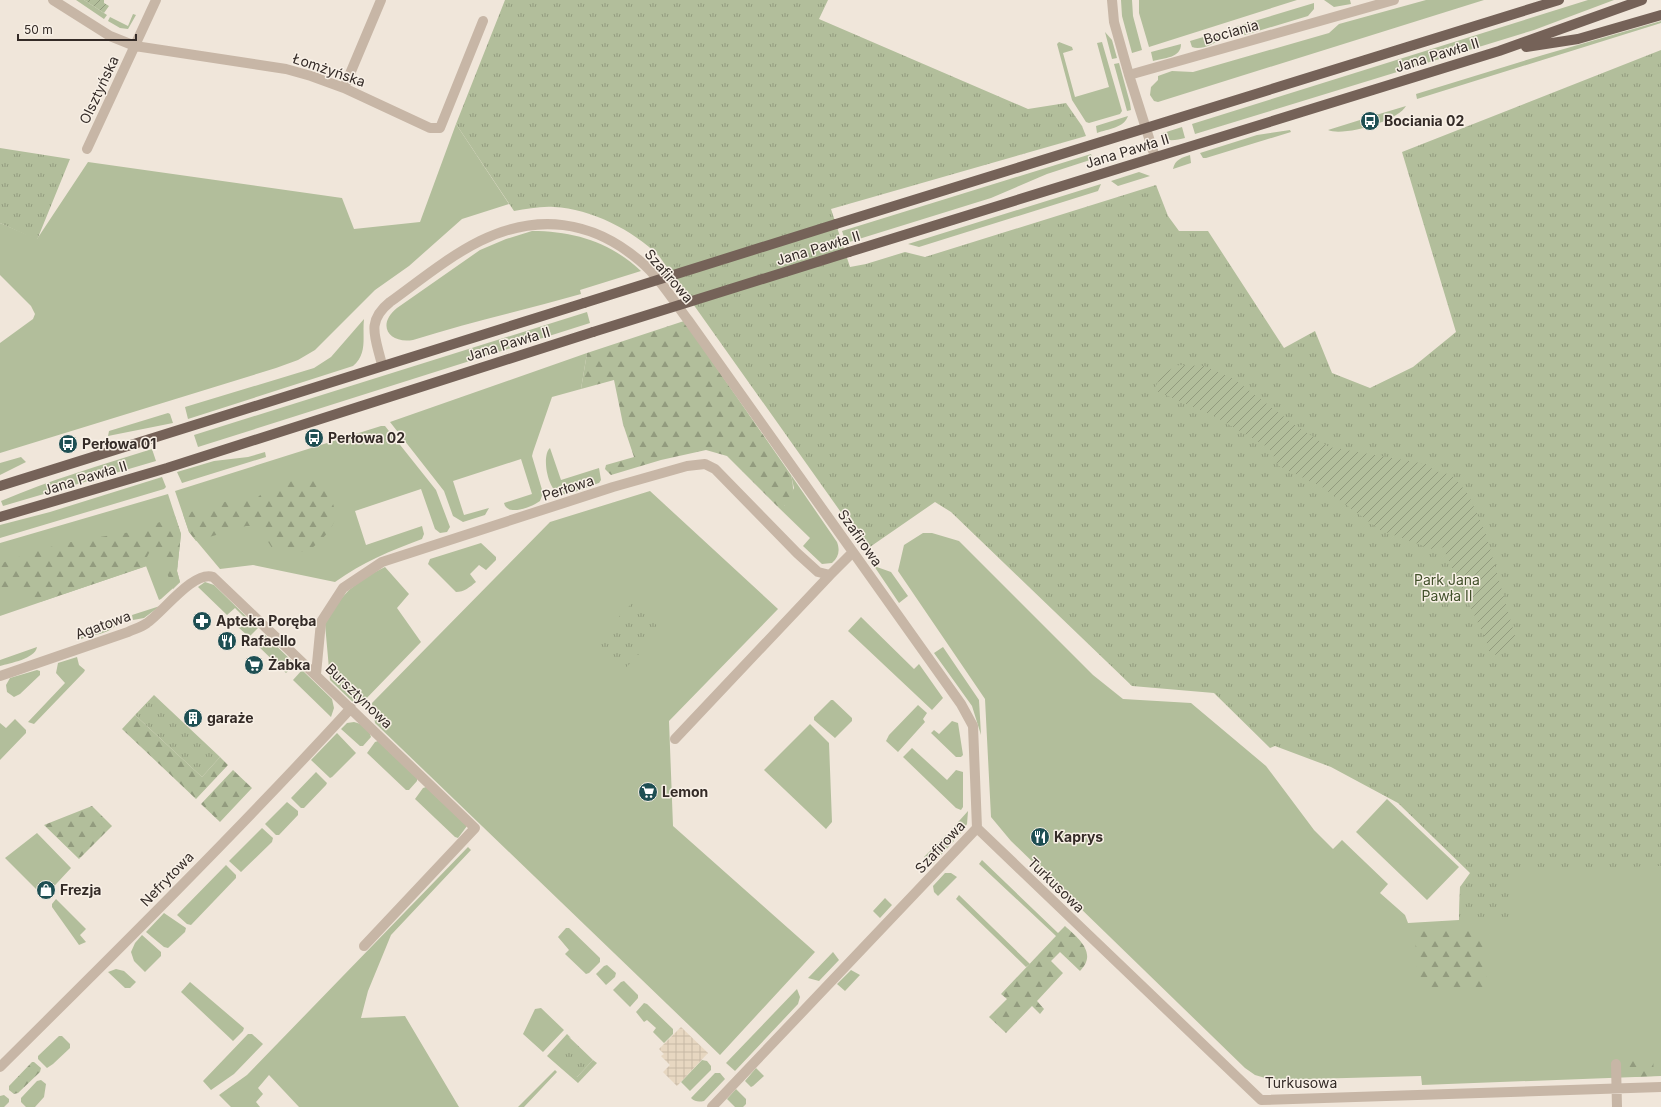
<svg xmlns="http://www.w3.org/2000/svg" width="1661" height="1107" viewBox="0 0 1661 1107" font-family="Inter,sans-serif">
	<style>
		.grass { fill: #b2be9b }
		.forest { fill: url(#forest-firs) }
		.park { fill: url(#park-tufts) }
		.garden { fill: url(#garden-furrows) }
		.plaza { fill: url(#plaza-grid) }
		.lines { fill: none; stroke-linecap: round; stroke-linejoin: round }
		.minor { stroke: #c7b6a6; stroke-width: 10 }
		.major { stroke: #756258; stroke-width: 10 }
		.major-bridge { stroke: #756258; stroke-width: 10 }
		.labels { text-anchor: middle; stroke-width: 3; stroke-linejoin: round; paint-order: stroke }
		.street-label { font-size: 14px; fill: #342b27; stroke: #f8f0e6 }
		.poi-label { font-size: 14px; font-weight: bold; fill: #342b27; stroke: #f8f0e6; text-anchor: start }
		.park-label { font-size: 14px; fill: #43512c; stroke: #f8f0e6 }
	</style>
	<defs>
		<pattern id="forest-firs" width="22" height="20" patternUnits="userSpaceOnUse"><rect width="22" height="20" fill="#b2be9b"/><path d="M5 1l3.5 6h-7zM16 11l3.5 6h-7z" fill="#929b7e"/></pattern>
		<pattern id="park-tufts" width="24" height="20" patternUnits="userSpaceOnUse"><rect width="24" height="20" fill="#b2be9b"/><path d="M3 7l-1-3M5 7V3M7 7l1-3M15 17l-1-3M17 17v-4M19 17l1-3" fill="none" stroke="#929b7e"/></pattern>
		<pattern id="garden-furrows" width="10" height="10" patternUnits="userSpaceOnUse"><rect width="10" height="10" fill="#b2be9b"/><path d="M-1 1l2-2M0 10L10 0M9 11l2-2" fill="none" stroke="#929b7e"/></pattern>
		<pattern id="plaza-grid" width="8" height="8" patternUnits="userSpaceOnUse"><rect width="8" height="8" fill="#e7d7c1"/><path d="M0 4h8M4 0v8" fill="none" stroke="#c7b9a6"/></pattern>
	</defs>
	<rect width="100%" height="100%" fill="#f0e6da"/>
	<!-- grass -->
	<path class="grass" d="M76,0H84L107,15L104,19Z
		M1121,0H1132L1133,16L1142,50L1132,53L1122,16Z
		M1139,0H1297L1149,47L1139,13Z
		M1324,0H1350L1351,4L1334,7Z
		M1426,0H1484L1158,102L1154,101L1150,95L1151,87L1158,80V76L1172,71L1193,72L1329,33L1339,24Z
		M1588,0H1614L1534,30L1195,134L1192,124Z
		M1314,3V9L1308,16L1245,35H1238L1231,28Z
		M133,14L136,15L128,29L120,28L108,21L110,17L128,26Z
		M1661,21V23L1417,99L1416,94L1543,55Z
		M1105,32L1112,40L1117,58L1112,59Z
		M1220,32V38C1215,45 1200,50 1192,47L1190,41Z
		M1059,42L1072,47L1073,50L1063,53L1075,97L1109,87L1097,43L1102,42L1122,111L1120,114L1089,123L1086,122L1072,100L1057,44Z
		M1181,44C1181,58 1164,58 1153,61L1151,52Z
		M1119,63L1130,103L1131,110L1127,111L1114,64Z
		M1406,106C1398,121 1343,137 1328,130L1360,120L1362,127L1378,122L1376,115Z
		M1128,116C1124,128 1108,129 1097,133L1096,126Z
		M456,124L509,204L462,219L409,266L375,290L315,350L298,360L276,368L0,453V343L33,319L35,314L31,306L0,275V223L37,239L88,162L342,198L354,229L420,222Z
		M1182,127L1185,138C1176,140 1165,143 1160,134Z
		M1290,130L1291,132L1206,158H1203L1200,153L1257,135Z
		M1091,154L1093,159L1047,174L991,198L846,243L842,231Z
		M1190,155L1191,163L1173,169C1175,159 1182,158 1190,155Z
		M1139,172L1150,176L1118,186L1111,181Z
		M1101,184L1098,191L919,247L908,244Z
		M532,231C574,231 610,242 641,271L580,290L581,294C525,310 469,322 413,340C389,344 376,325 397,308L480,250L506,239Z
		M587,312L590,323L198,447L194,435Z
		M364,319C362,337 368,353 353,366L188,419L185,407L314,368L331,357Z
		M587,353L581,389L552,397L533,452L532,456L543,493L540,501C532,507 507,517 504,503L532,494L521,459L453,481L464,515L489,508L485,515L463,522L453,516L444,491L390,422Z
		M168,413L170,414L173,423L108,436L109,431Z
		M381,426H385L436,490L450,527L447,532L440,533L435,529L421,489L355,511L366,545L422,526L424,534L422,539C390,551 363,562 335,582L253,565L220,569L189,532L175,491Z
		M550,448L561,480L599,468L601,480L599,483C590,486 568,496 560,494C548,491 541,456 550,448Z
		M152,449L156,461L3,506L1,501C50,480 101,465 152,449Z
		M265,452L266,457L182,483L177,472L214,461L248,457Z
		M21,457L26,462L0,475V463Z
		M791,475L837,542C840,550 839,557 832,563L822,564L803,546L810,538L777,506H784L794,488Z
		M162,477L166,487L164,489L0,538V525L50,512Z
		M650,491L778,609L669,721L673,826L815,952L720,1055L375,723L372,703L550,522Z
		M168,494L181,534L177,571L180,582L161,599L159,600L146,566L0,616V543Z
		M923,533H932L959,541L1093,675L1123,699L1191,703L1266,766L1314,830L1333,849L1342,840L1388,884L1380,893L1405,915L1408,923L1459,920L1460,887L1661,762V1076L1422,1085L1421,1076L1272,1080L1255,1075L1245,1068L1011,841L991,817L985,699L898,571L904,545Z
		M481,543L496,557V560L486,570L479,565L470,574L476,582C470,587 464,592 456,592L428,564L430,559Z
		M874,566L891,572L908,596L899,603Z
		M385,567L409,594L397,608L421,642L361,704H355L330,680L325,624L339,601L349,590L367,576Z
		M205,582L214,585L258,628L249,637L238,627L246,619L235,608L227,615L198,587Z
		M160,606L144,618L133,620L132,615Z
		M861,617L914,669L919,664L943,698L932,710L848,631Z
		M119,619C116,633 93,635 81,639V632Z
		M264,634L295,664L286,673L255,643Z
		M37,647C35,659 10,663 0,666V660Z
		M943,647L979,700L981,735L972,706L934,653Z
		M77,657L79,665L85,670L84,672L34,724L28,722L65,683L56,673L58,663Z
		M37,670L40,671V675L20,694L14,697L7,692L6,685L10,678Z
		M302,670L332,699L334,708L331,717L293,680Z
		M831,700H833L852,718V721L835,738L814,720V717Z
		M918,705L927,713L923,719L925,722L898,752L886,741L889,735Z
		M15,719L26,730V733L0,760V723L6,728Z
		M952,721L958,723L963,755L961,757H956L931,733L934,730L939,734Z
		M354,722C361,723 370,730 371,737L363,746H360L341,729L347,723Z
		M810,724L829,743L832,822L826,829L764,770Z
		M337,733L356,753L332,777L330,778L311,760Z
		M378,741L417,778V781L409,790H406L367,753L375,742Z
		M912,748L947,780L956,770L963,772V807L961,810L956,808L903,757Z
		M316,772L327,783L326,785L304,808H301L291,798Z
		M426,787L467,826L458,838L455,837L415,799L423,788Z
		M1387,799L1459,867L1427,900L1356,832Z
		M287,802L298,811V815L279,835H276L265,824Z
		M968,811L967,824L958,837L951,830Z
		M262,828L273,838L272,842L241,872L229,861Z
		M37,833L71,868L44,897L5,858Z
		M947,834L954,841L932,865L924,857Z
		M468,847L471,850L391,935L368,991L361,1018L405,1016L459,1107H299L269,1075L258,1088L263,1094L256,1102L260,1107H231L219,1095L247,1075Z
		M226,865L236,875V878L191,925L187,924L177,915Z
		M945,873H951L957,877L938,896L934,892L933,886Z
		M959,895L1030,964L1026,967L956,899Z
		M885,898L892,905L880,918L873,911Z
		M56,899L86,929L80,935L86,942L79,945L52,907V904Z
		M164,913L186,928L185,932L168,948L164,947L146,932Z
		M566,928H569L600,958V962L589,973L586,974L565,954L569,950L558,937Z
		M142,935L161,952V956L145,972L134,961L131,952L135,943Z
		M833,952L839,960L819,981L808,978Z
		M607,965L616,973L615,977L606,985L596,974L604,966Z
		M116,969L124,971L136,982L130,988H125L108,972Z
		M851,970L860,975L845,991L837,984Z
		M624,981L638,995V998L630,1007L613,990L621,982Z
		M190,982L244,1028L243,1031L233,1041L181,992Z
		M797,989L800,997L798,1004L735,1071L726,1063Z
		M644,1003L647,1004L673,1029V1034L664,1043L653,1032L656,1028L647,1020L644,1022L636,1012Z
		M541,1008L564,1030L543,1052L523,1034L535,1009Z
		M248,1034H252L263,1044L234,1074L211,1090L203,1081Z
		M567,1034L571,1038L569,1037L577,1077L593,1060L597,1063L578,1083L547,1056Z
		M59,1036H62L70,1044V1048L53,1064L47,1068L38,1059V1056Z
		M702,1060L707,1061L711,1066V1070L690,1091L681,1082Z
		M756,1068L764,1076L753,1086L751,1087L745,1081Z
		M555,1070L557,1072L524,1107H518Z
		M715,1073H720L725,1079L704,1101C699,1102 695,1102 691,1098Z
		M41,1080L46,1084L44,1097L35,1107H26L21,1102V1098L37,1081Z
		M736,1089L746,1099V1104L743,1107H735L727,1099Z
		M4,1095L9,1099V1102L4,1107H0V1096Z"/>
	<!-- forest -->
	<path class="forest" d="M684,321L791,475C794,488 795,497 784,506H777L727,456L706,450L661,460L611,475L605,469L606,465L634,457L623,424L614,380L581,389L587,353Z
		M303,477C307,478 312,477 316,479C327,483 339,511 334,522C329,534 317,544 307,552L272,548L258,526H246L196,541L189,532L183,514L224,502L258,497L266,490Z
		M175,516L181,534L177,571L180,582L173,589L162,560L155,551L149,553L146,559L147,566L40,602L28,597L19,590L0,591V565L2,563L38,550L75,541L137,531Z
		M135,715L202,777L220,757L228,765L196,799L122,729Z
		M233,770L252,788L220,822L201,804Z
		M92,806L112,826L79,859L44,825Z
		M982,860L1058,933L1065,926C1078,938 1098,953 1080,971L1060,952L1051,961L1063,973L1037,1001L1044,1009L1040,1014L1032,1006L1006,1033L989,1017L1007,999L1001,994L1056,936L979,864Z
		M1484,927L1487,988L1424,991L1418,985L1415,935L1419,929Z
		M1653,1057L1654,1076L1633,1077L1628,1073L1626,1058Z
		M32,1062H34L41,1068L40,1072L18,1093L14,1094L9,1090V1086Z"/>
	<!-- park -->
	<path class="park" d="M505,0H828L819,19L1028,109L1066,103L1082,126L1086,136L831,209L850,267L866,264L905,252L925,257L1156,185L1168,216L1179,231H1208L1284,348L1315,331L1332,373L1370,388L1413,367L1456,332L1402,152L1661,50V866L1509,871L1511,917L1459,920L1460,887L1470,873L1398,803L1331,767L1275,746L1270,748L1214,693L1132,686L951,512L935,502L867,549L659,256C633,230 591,209 554,207C541,206 527,209 514,211L456,124Z
		M0,148L70,159L37,240L0,223Z
		M633,602L662,630L621,673L592,645Z
		M154,695L220,757L202,777L135,715Z
		M569,1037L593,1060L577,1077L553,1054Z"/>
	<!-- garden -->
	<path class="garden" d="M84,0H104V3L109,6L104,13Z
		M1179,365L1204,366L1234,379L1295,425L1329,447L1426,464L1435,471L1452,475L1468,494L1485,531L1515,636C1508,652 1508,655 1490,655L1486,640L1440,542L1432,549L1380,530L1322,487L1279,466L1269,448L1214,416L1154,390L1162,374Z"/>
	<!-- plaza -->
	<path class="plaza" d="M681,1027L708,1053L677,1086L663,1072L670,1065L661,1056L664,1054L659,1049Z"/>
	<g class="lines">
		<!-- minor -->
		<path class="minor" d="M53,0L110,36L135,46L286,69L311,76L344,88L430,128H440L483,21
			M1112,0L1114,22L1129,75
			M344,88L381,0
			M87,149L156,0
			M1155,157L1129,75L1394,0
			M382,365C376,338 365,322 390,302C419,281 448,257 480,241C537,213 592,220 640,261C659,277 673,300 688,320L961,704L973,726L977,828L712,1107
			M316,674L321,622L343,588L382,562L613,487L687,466L705,464L715,469L797,553L818,572L830,575L853,552
			M0,676L128,632C134,629 142,627 147,623C163,612 194,570 213,577L475,828L364,946
			M675,739L830,575
			M977,828L1261,1100L1661,1087
			M1616,1064L1617,1107
			M0,1067C119,949 238,831 351,708"/>
		<!-- major -->
		<path class="major" d="M1526,47L1578,39L1661,15
			M836,224L1559,0
			M849,252L1499,51L1642,0
			M0,486L584,303
			M0,517L167,468L593,332"/>
		<!-- major-bridge -->
		<path class="major-bridge" d="M584,303L836,224
			M593,332L849,252"/>
	</g>
	<!-- icons -->
	<defs>
		<symbol id="bus-disc" viewBox="-11 -11 22 22"><circle r="9.5" fill="#1e4f53" stroke="#f8f0e6"/><path d="M-5-6H5V4H4V6H2V4H-2V6H-4V4H-5ZM-3.5-4V0h7V-4ZM-3.5 1.2v1.5H-2V1.2ZM2 1.2v1.5H3.5V1.2Z" fill="#fff"/></symbol>
		<symbol id="pharmacy-disc" viewBox="-11 -11 22 22"><circle r="9.5" fill="#1e4f53" stroke="#f8f0e6"/><path d="M-2-6h4v4h4v4h-4v4h-4v-4h-4v-4h4Z" fill="#fff"/></symbol>
		<symbol id="restaurant-disc" viewBox="-11 -11 22 22"><circle r="9.5" fill="#1e4f53" stroke="#f8f0e6"/><path d="M-5-6h1v4h1v-4h1v4h1v-4h1v5L-1.5 .5V6h-2V.5L-5-1ZM5-6V6H3V1.5H1.5Q1.5-4 5-6Z" fill="#fff"/></symbol>
		<symbol id="supermarket-disc" viewBox="-11 -11 22 22"><circle r="9.5" fill="#1e4f53" stroke="#f8f0e6"/><path d="M-6-5.5h2.5l.6 2H6L4.5 2H-2.5L-4.4-4H-6ZM-1.5 3.2a1.3 1.3 0 1 0 .1 0ZM3 3.2a1.3 1.3 0 1 0 .1 0Z" fill="#fff"/></symbol>
		<symbol id="building-disc" viewBox="-11 -11 22 22"><circle r="9.5" fill="#1e4f53" stroke="#f8f0e6"/><path d="M-4-6H4V6H1V3H-1V6H-4ZM-2.5-4.3h1.7v1.8h-1.7ZM.8-4.3h1.7v1.8H.8ZM-2.5-1h1.7V.8h-1.7ZM.8-1h1.7V.8H.8Z" fill="#fff"/></symbol>
		<symbol id="shop-disc" viewBox="-11 -11 22 22"><circle r="9.5" fill="#1e4f53" stroke="#f8f0e6"/><path d="M-5-2.5h2.3a2.7 3.5 0 0 1 5.4 0H5L5.5 6h-11ZM-1.5-2.5h3a1.5 2.3 0 0 0-3 0Z" fill="#fff"/></symbol>
	</defs>
	<g fill-rule="evenodd">
		<use href="#bus-disc" x="1359" y="110" width="22" height="22"/>
		<use href="#bus-disc" x="303" y="427" width="22" height="22"/>
		<use href="#bus-disc" x="57" y="433" width="22" height="22"/>
		<use href="#pharmacy-disc" x="191" y="610" width="22" height="22"/>
		<use href="#restaurant-disc" x="216" y="630" width="22" height="22"/>
		<use href="#supermarket-disc" x="243" y="654" width="22" height="22"/>
		<use href="#building-disc" x="182" y="707" width="22" height="22"/>
		<use href="#supermarket-disc" x="637" y="781" width="22" height="22"/>
		<use href="#restaurant-disc" x="1029" y="826" width="22" height="22"/>
		<use href="#shop-disc" x="35" y="879" width="22" height="22"/>
	</g>
	<g class="labels">
		<!-- street labels -->
		<g class="street-label">
			<text transform="translate(1231 32) rotate(-16)" y="5">Bociania</text>
			<text transform="translate(1437 55) rotate(-17)" y="5">Jana Pawła II</text>
			<text transform="translate(329 70) rotate(19)" y="5">Łomżyńska</text>
			<text transform="translate(99 90) rotate(-65)" y="5">Olsztyńska</text>
			<text transform="translate(1127 151) rotate(-17)" y="5">Jana Pawła II</text>
			<text transform="translate(818 248) rotate(-17)" y="5">Jana Pawła II</text>
			<text transform="translate(669 276) rotate(49)" y="5">Szafirowa</text>
			<text transform="translate(508 344) rotate(-17)" y="5">Jana Pawła II</text>
			<text transform="translate(85 478) rotate(-17)" y="5">Jana Pawła II</text>
			<text transform="translate(568 488) rotate(-18)" y="5">Perłowa</text>
			<text transform="translate(860 538) rotate(55)" y="5">Szafirowa</text>
			<text transform="translate(103 625) rotate(-20)" y="5">Agatowa</text>
			<text transform="translate(359 696) rotate(44)" y="5">Bursztynowa</text>
			<text transform="translate(940 847) rotate(-47)" y="5">Szafirowa</text>
			<text transform="translate(167 879) rotate(-46)" y="5">Nefrytowa</text>
			<text transform="translate(1056 885) rotate(44)" y="5">Turkusowa</text>
			<text x="1301" y="1088">Turkusowa</text>
		</g>
		<!-- poi labels -->
		<g class="poi-label">
			<text x="1384" y="126">Bociania 02</text>
			<text x="328" y="443">Perłowa 02</text>
			<text x="82" y="449">Perłowa 01</text>
			<text x="216" y="626">Apteka Poręba</text>
			<text x="241" y="646">Rafaello</text>
			<text x="268" y="670">Żabka</text>
			<text x="207" y="723">garaże</text>
			<text x="662" y="797">Lemon</text>
			<text x="1054" y="842">Kaprys</text>
			<text x="60" y="895">Frezja</text>
		</g>
		<!-- park labels -->
		<g class="park-label">
			<text x="1447" y="585">Park Jana<tspan x="1447" dy="16">Pawła II</tspan></text>
		</g>
	</g>
	<!-- scale -->
	<path d="M18 34v6h118v-6" fill="none" stroke="#342b27" stroke-width="2"/>
	<text x="24" y="34" font-size="12" fill="#342b27" stroke="#f8f0e6" stroke-width="3" paint-order="stroke">50 m</text>
</svg>
